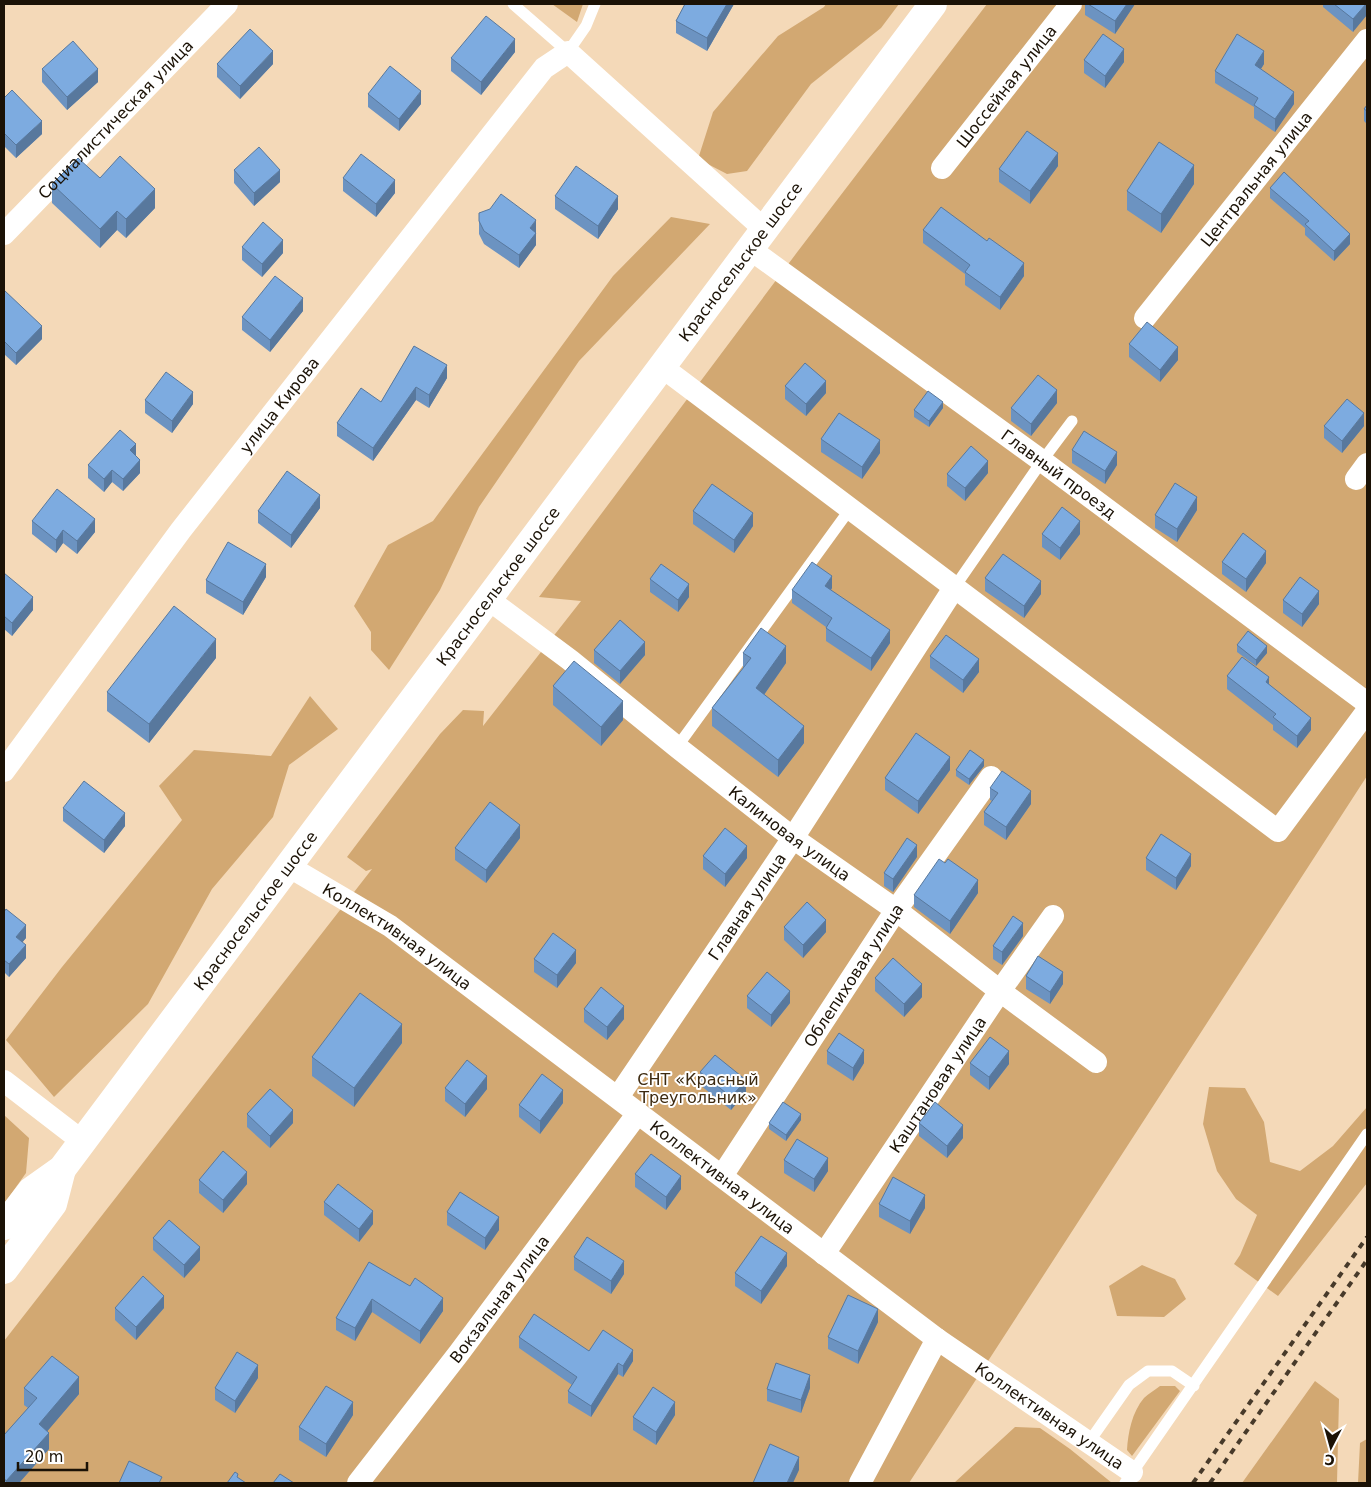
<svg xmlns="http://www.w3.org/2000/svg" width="1371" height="1487" viewBox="0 0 1371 1487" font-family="'DejaVu Sans',sans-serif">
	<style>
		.green { fill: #d2a872 }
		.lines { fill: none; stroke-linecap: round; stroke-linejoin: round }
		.service { stroke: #fff; stroke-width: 11 }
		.minor { stroke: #fff; stroke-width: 22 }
		.trunk { stroke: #fff; stroke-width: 28 }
		.rail { stroke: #473a2a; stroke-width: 4; stroke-dasharray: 6 6; stroke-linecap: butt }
		.wall { fill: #6c93c1 }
		.shaded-wall { fill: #58789d }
		.building { fill: #7dabe0; stroke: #58789d }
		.labels { text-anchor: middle; stroke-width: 4; stroke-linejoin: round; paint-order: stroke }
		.street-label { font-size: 16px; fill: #1b1206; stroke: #fff }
		.park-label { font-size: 16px; fill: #3d2a10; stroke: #fff }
	</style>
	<rect width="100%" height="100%" fill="#f4d9b8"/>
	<!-- green -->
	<path class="green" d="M552,4H583L577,22Z
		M826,4H899L881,28L811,84L747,171L727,174L698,159L713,112L778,36L824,7Z
		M987,4H1367V776L909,1483H4V1341L372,869L366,871L347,857L440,734L463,710L484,711L483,726L581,601L539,597L798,251Z
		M671,217L710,224L579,361L479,507L440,590L389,670L371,650V632L354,606L388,545L433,521L613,276Z
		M310,696L338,729L289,765L273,817L212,889L148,1004L54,1097L6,1040L62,967L182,820L159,786L194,750L271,756Z
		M1209,1087L1245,1088L1264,1122L1270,1162L1300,1171L1333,1146L1367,1107V1183L1278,1296L1234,1264L1240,1255L1257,1215L1236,1199L1217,1171L1203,1124Z
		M4,1115L29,1138L26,1173L4,1204Z
		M1142,1265L1175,1279L1186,1299L1164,1317L1117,1316L1109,1286Z
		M1315,1381L1339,1399L1337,1483H1242Z
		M1160,1386H1175L1180,1391L1132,1456L1127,1450C1128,1433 1132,1412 1144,1398C1148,1394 1155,1390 1160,1386Z
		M1015,1427L1040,1428L1070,1449L1112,1483H954Z
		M1367,1439V1483H1358L1360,1443Z"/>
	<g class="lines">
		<!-- service -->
		<path class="service" d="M513,4L568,52L586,26L595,4
			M954,588L1042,461L1072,421
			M677,747L850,509
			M1089,1442L1129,1385L1148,1371H1172L1194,1386
			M1125,1483L1367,1134"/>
		<!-- minor -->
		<g class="minor">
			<path id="s1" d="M942,168L1071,4"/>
			<path id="s2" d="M4,234L227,4"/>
			<path id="s3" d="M750,249L1042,461L1367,703"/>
			<path id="s4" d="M1145,318L1367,40"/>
			<path d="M662,367L1278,831L1367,711"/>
			<path d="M1356,479L1367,464"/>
			<path id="s5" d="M488,599L570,660L677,747L793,838L896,910L1000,991L1096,1062"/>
			<path id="s6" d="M4,771L181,530L544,68L568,52L764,229"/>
			<path id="s7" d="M288,866L390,926L937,1339L1132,1472"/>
			<path d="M4,1081L82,1141"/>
			<path id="s8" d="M618,1097L793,838L954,588"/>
			<path id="s9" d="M722,1176L896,910L991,777"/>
			<path id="s10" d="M824,1254L1000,991L1053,916"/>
			<path id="s11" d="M358,1483L459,1353L638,1113"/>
			<path d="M860,1483L937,1339"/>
		</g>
		<!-- trunk -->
		<g class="trunk">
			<path id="s12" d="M4,1226L31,1191L62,1169L933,4"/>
			<path d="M4,1270L53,1204L62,1169"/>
		</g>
		<!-- rail -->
		<path class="rail" d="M1193,1483L1367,1237
			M1210,1483L1367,1260"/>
	</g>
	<!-- wall -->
	<path class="wall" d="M685,4H734L707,51L676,33V21Z
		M1085,4H1135L1115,34L1085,15Z
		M1321,4H1367L1353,32L1323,7V5Z
		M515,52L481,95L451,71V58Z
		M1084,60L1124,62L1105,88L1084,73Z
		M217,64H273L240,99L217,77Z
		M1264,64L1261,69L1294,104L1275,132L1254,118V107L1215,83V71Z
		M42,69L98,82L67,110L42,82Z
		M368,94L421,104L399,131L368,107Z
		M4,98L42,134L16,158L4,146Z
		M1367,105V124L1364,121V109Z
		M1058,166L1030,204L999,182V169Z
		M234,170L280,182L254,206L234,183Z
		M100,178L155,208L126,238L117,230L100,248L52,203V184Z
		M343,178L395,193L376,217L343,191Z
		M1194,184L1161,233L1127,210V191Z
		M1270,188L1350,244L1334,261L1305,235V228L1270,198Z
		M555,196L618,209L598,239L555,209Z
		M479,213L536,233V245L519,268L484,244L479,234Z
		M923,230L1024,276L1000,310L965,285V274L923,243Z
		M242,247L283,253L262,277L242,260Z
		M4,290L42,339L16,365L4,354Z
		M303,311L270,352L242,330V317Z
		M1129,344L1178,360L1160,382L1129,357Z
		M414,346L447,378L429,408L416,400L373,461L337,436V423L381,402Z
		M785,386L826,393L806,416L785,399Z
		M145,400L193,404L172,433L145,413Z
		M1057,403L1031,436L1011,421V408Z
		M943,408L929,427L914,417V410Z
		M1324,426H1364L1342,453L1324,438Z
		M821,439L880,453L862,479L821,452Z
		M1072,450L1117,465L1105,484L1072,463Z
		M136,456L140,473L123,491L112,482L104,492L88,478V465Z
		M988,473L965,501L947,486V474Z
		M320,508L291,548L258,523V511Z
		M1197,510L1177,542L1155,528V515Z
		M693,511L753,526L734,553L693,524Z
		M32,521L95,532L77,554L63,543L56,553L32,534Z
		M1042,534H1080L1060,560L1042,547Z
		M1222,562L1266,563L1246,592L1222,574Z
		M4,573L33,610L12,636L4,629Z
		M266,577L243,615L206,593V580Z
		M985,578L1041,594L1024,618L985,591Z
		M650,579L689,597L678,612L650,592Z
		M832,588L831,590L890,643L871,671L826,641V627L792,603V590Z
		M1283,600L1319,604L1302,627L1283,613Z
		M1237,645L1267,653L1256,666L1237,652Z
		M594,650L645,655L620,684L594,663Z
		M743,653L786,663L764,695L804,743L778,777L712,726V708L743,669Z
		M930,656L979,672L963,693L930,668Z
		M216,658L149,743L107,711V692Z
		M1227,676L1269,684L1311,730L1297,748L1273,730V725L1227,689Z
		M553,686L623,720L601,746L553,705Z
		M984,766L969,785L956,776V770Z
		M950,770L918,814L885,790V778Z
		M990,788L1031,804L1006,840L984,825V812L992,801L990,800Z
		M63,808L125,826L104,853L63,821Z
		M520,838L486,883L455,860V848Z
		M703,856L747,858L725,887L703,869Z
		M917,857L893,892L884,886V873Z
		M1146,858L1191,866L1176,890L1146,870Z
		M978,893L950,934L914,907V895Z
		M4,912L26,938L22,942L26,958L9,977L4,972Z
		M784,927L826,932L803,958L784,940Z
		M1023,936L1002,965L993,959V946Z
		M534,959L576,963L557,988L534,972Z
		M1026,976L1063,984L1050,1004L1026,989Z
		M875,978L922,997L904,1017L875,991Z
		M747,996L790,1003L771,1027L747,1008Z
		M584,1009L624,1019L607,1040L584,1022Z
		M402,1043L354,1107L312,1076V1057Z
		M827,1051L864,1063L853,1081L827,1064Z
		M970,1063L1009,1064L989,1090L970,1075Z
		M700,1072L746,1092L731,1110L700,1085Z
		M445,1088L487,1089L465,1117L445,1101Z
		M563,1103L540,1134L519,1117V1105Z
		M247,1114L293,1123L270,1148L247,1127Z
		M801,1120L786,1141L769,1129V1123Z
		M919,1123L963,1138L947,1158L919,1136Z
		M784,1160L828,1171L814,1192L784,1173Z
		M635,1174L681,1189L666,1210L635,1187Z
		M199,1180L247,1184L223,1213L199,1193Z
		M324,1202L373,1224L359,1242L324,1215Z
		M879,1204L925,1208L910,1234L879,1217Z
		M447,1212L499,1230L485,1250L447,1225Z
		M153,1238L200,1260L184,1278L153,1250Z
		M574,1257L624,1274L611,1294L574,1270Z
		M369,1262L443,1311L420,1344L372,1312L355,1341L336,1330V1318Z
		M787,1266L761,1304L735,1286V1273Z
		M115,1308H164L136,1340L115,1320Z
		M878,1322L858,1364L828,1349V1337Z
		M519,1337L589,1351L633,1361L623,1377L618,1374L591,1417L568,1403V1391L572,1385L519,1348Z
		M258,1378L235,1413L215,1400V1388Z
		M24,1388L79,1394L47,1431L49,1449L19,1483H4V1435L28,1408L24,1405Z
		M810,1388L801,1413L767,1401V1389Z
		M353,1415L326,1457L299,1440V1427Z
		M675,1415L656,1445L633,1430V1417Z"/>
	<!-- shaded-wall -->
	<path class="shaded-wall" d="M727,4H734L707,51V38Z
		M1127,4H1135L1115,34V21Z
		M1366,4H1367V15L1353,32V19Z
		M515,39V52L481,95V82Z
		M1124,49V62L1105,88V76Z
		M273,51V64L240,99V86Z
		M1264,51V64L1255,78V65Z
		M98,69V82L67,110V97Z
		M421,91V104L399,131V119Z
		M1294,92V104L1275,132V119Z
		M42,121V134L16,158V145Z
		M1058,153V166L1030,204V191Z
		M1194,165V184L1161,233V214Z
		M280,170V182L254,206V193Z
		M395,180V193L376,217V204Z
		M155,189V208L126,238V219Z
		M618,196V209L598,239V226Z
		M117,211V230L100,248V229Z
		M536,220V245L519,268V255L530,228Z
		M1350,234V244L1334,261V251Z
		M283,240V253L262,277V264Z
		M1024,263V276L1000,310V297Z
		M303,298V311L270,352V340Z
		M42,326V339L16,365V353Z
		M1178,347V360L1160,382V370Z
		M447,365V378L429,408V395Z
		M826,381V393L806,416V404Z
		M416,387V400L373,461V448Z
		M1057,390V403L1031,436V424Z
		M193,392V404L172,433V421Z
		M943,402V408L929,427V421Z
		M1364,413V426L1342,453V441Z
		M880,440V453L862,479V467Z
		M136,444V457L130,450Z
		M1117,452V465L1105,484V471Z
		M140,460V473L123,491V479Z
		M988,461V473L965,501V488Z
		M112,470V482L104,492V479Z
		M320,495V508L291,548V535Z
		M1197,497V510L1177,542V529Z
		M753,513V526L734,553V540Z
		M95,519V532L77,554V541Z
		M1080,521V534L1060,560V548Z
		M63,530V543L56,553V540Z
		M1266,551V563L1246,592V579Z
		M266,564V577L243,615V602Z
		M832,576V588L825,599V586Z
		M1041,581V594L1024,618V606Z
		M689,584V597L678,612V600Z
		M1319,591V604L1302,627V614Z
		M33,597V610L12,636V623Z
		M890,630V643L871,671V658Z
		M216,639V658L149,743V724Z
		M645,642V655L620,684V671Z
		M786,646V663L756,706V688Z
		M1267,646V653L1256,666V660Z
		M979,659V672L963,693V680Z
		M1269,677V690L1266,682Z
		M623,701V720L601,746V727Z
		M1311,718V730L1297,748V736Z
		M804,726V743L778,777V760Z
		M950,757V770L918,814V801Z
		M984,760V766L969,785V779Z
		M1031,791V804L1006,840V827Z
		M125,813V826L104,853V840Z
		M520,825V838L486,883V870Z
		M917,845V857L893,892V879Z
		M747,846V858L725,887V874Z
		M1191,854V866L1176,890V878Z
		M978,880V893L950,934V921Z
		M826,920V932L803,958V945Z
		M1023,923V936L1002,965V952Z
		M26,925V938L16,950V937Z
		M26,945V958L9,977V964Z
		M576,950V963L557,988V975Z
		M1063,972V984L1050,1004V992Z
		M922,984V997L904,1017V1004Z
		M790,991V1003L771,1027V1015Z
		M624,1006V1019L607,1040V1027Z
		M402,1024V1043L354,1107V1088Z
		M864,1050V1063L853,1081V1068Z
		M1009,1051V1064L989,1090V1077Z
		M487,1076V1089L465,1117V1104Z
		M746,1080V1092L731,1110V1097Z
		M563,1090V1103L540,1134V1121Z
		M293,1110V1123L270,1148V1136Z
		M801,1114V1120L786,1141V1135Z
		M963,1125V1138L947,1158V1146Z
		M828,1158V1171L814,1192V1179Z
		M247,1172V1184L223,1213V1200Z
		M681,1176V1189L666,1210V1197Z
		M925,1195V1208L910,1234V1221Z
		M373,1211V1224L359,1242V1229Z
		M499,1217V1230L485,1250V1238Z
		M200,1247V1260L184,1278V1265Z
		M787,1253V1266L761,1304V1291Z
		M624,1261V1274L611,1294V1281Z
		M164,1296V1308L136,1340V1327Z
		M443,1298V1311L420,1344V1331Z
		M372,1299V1312L355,1341V1328Z
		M878,1309V1322L858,1364V1351Z
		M633,1350V1361L623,1377V1366Z
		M618,1363V1374L591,1417V1406Z
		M258,1365V1378L235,1413V1401Z
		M810,1375V1388L801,1413V1400Z
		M79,1377V1394L39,1441V1424Z
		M353,1402V1415L326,1457V1444Z
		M675,1402V1415L656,1445V1432Z
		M49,1433V1449L19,1483H6V1481Z
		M799,1457V1470L793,1483H787Z"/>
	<!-- building -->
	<path class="building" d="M685,4H727L707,38L676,21Z
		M1088,4H1127L1115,21Z
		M1334,4H1366L1353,19Z
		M486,16L515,39L481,82L451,58Z
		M250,29L273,51L240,86L217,64Z
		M1103,34L1124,49L1105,76L1084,60Z
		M1237,34L1264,51L1255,65L1294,92L1275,119L1254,105L1258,98L1215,71Z
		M73,41L98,69L67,97L42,69Z
		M390,66L421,91L399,119L368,94Z
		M12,90L42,121L16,145L4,133V98Z
		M1367,105V111L1364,109Z
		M1027,131L1058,153L1030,191L999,169Z
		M1159,142L1194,165L1161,214L1127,191Z
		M259,147L280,170L254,193L234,170Z
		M361,154L395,180L376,204L343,178Z
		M120,156L155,189L126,219L117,211L100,229L52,184L78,158L100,178Z
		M576,166L618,196L598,226L555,196Z
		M1284,172L1350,234L1334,251L1305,224L1309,221L1270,188Z
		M501,194L536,220L530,228L536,233L519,255L484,231L479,221V213L490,209Z
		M941,207L987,241L989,238L1024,263L1000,297L965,272L970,265L923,230Z
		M263,222L283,240L262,264L242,247Z
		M275,276L303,298L270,340L242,317Z
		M4,290L42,326L16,353L4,341Z
		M1147,322L1178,347L1160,370L1129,344Z
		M414,346L447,365L429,395L416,387L373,448L337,423L361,388L381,402Z
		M805,363L826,381L806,404L785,386Z
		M166,372L193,392L172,421L145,400Z
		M1038,375L1057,390L1031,424L1011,408Z
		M928,391L943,402L929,421L914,410Z
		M1347,399L1364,413L1342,441L1324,426Z
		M839,413L880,440L862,467L821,439Z
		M120,430L136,444L130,450L140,460L123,479L112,470L104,479L88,465Z
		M1084,431L1117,452L1105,471L1072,450Z
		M971,446L988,461L965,488L947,474Z
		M287,471L320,495L291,535L258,511Z
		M1175,483L1197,497L1177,529L1155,515Z
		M712,484L753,513L734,540L693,511Z
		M57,489L95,519L77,541L63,530L56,540L32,521Z
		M1062,507L1080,521L1060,548L1042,534Z
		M1243,533L1266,551L1246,579L1222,562Z
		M228,542L266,564L243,602L206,580Z
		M1003,554L1041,581L1024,606L985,578Z
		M812,562L832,576L825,586L890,630L871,658L826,628L832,618L792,590Z
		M661,564L689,584L678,600L650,579Z
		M4,573L33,597L12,623L4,616Z
		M1300,577L1319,591L1302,614L1283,600Z
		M174,606L216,639L149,724L107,692Z
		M620,620L645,642L620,671L594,650Z
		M761,628L786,646L756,688L804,726L778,760L712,708L751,658L743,653Z
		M1248,631L1267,646L1256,660L1237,645Z
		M946,635L979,659L963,680L930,656Z
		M1242,657L1269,677L1266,682L1311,718L1297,736L1273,717L1276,714L1227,676Z
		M574,661L623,701L601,727L553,686Z
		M916,733L950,757L918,801L885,778Z
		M970,750L984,760L969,779L956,770Z
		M1002,771L1031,791L1006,827L984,812L998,793L990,788Z
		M84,781L125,813L104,840L63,808Z
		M490,802L520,825L486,870L455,848Z
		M725,828L747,846L725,874L703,856Z
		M1161,834L1191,854L1176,878L1146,858Z
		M907,838L917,845L893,879L884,873Z
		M939,859L945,863L948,859L978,880L950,921L914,895Z
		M807,902L826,920L803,945L784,927Z
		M6,909L26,925L16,937L26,945L9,964L4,960V912Z
		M1013,916L1023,923L1002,952L993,946Z
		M553,933L576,950L557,975L534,959Z
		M1038,956L1063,972L1050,992L1026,976Z
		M893,958L922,984L904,1004L875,978Z
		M767,972L790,991L771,1015L747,996Z
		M601,987L624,1006L607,1027L584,1009Z
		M360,993L402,1024L354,1088L312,1057Z
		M839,1033L864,1050L853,1068L827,1051Z
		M990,1037L1009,1051L989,1077L970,1063Z
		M715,1055L746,1080L731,1097L700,1072Z
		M467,1060L487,1076L465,1104L445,1088Z
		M542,1074L563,1090L540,1121L519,1105Z
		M270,1089L293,1110L270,1136L247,1114Z
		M783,1102L801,1114L786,1135L769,1123Z
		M935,1102L963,1125L947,1146L919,1123Z
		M797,1139L828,1158L814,1179L784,1160Z
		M223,1151L247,1172L223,1200L199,1180Z
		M651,1154L681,1176L666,1197L635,1174Z
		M893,1177L925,1195L910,1221L879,1204Z
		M338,1184L373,1211L359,1229L324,1202Z
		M460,1192L499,1217L485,1238L447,1212Z
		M169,1220L200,1247L184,1265L153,1238Z
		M761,1236L787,1253L761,1291L735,1273Z
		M587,1237L624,1261L611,1281L574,1257Z
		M369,1262L410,1286L415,1278L443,1298L420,1331L372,1299L355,1328L336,1318Z
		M143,1276L164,1296L136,1327L115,1308Z
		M848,1295L878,1309L858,1351L828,1337Z
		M534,1314L589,1351L603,1330L633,1350L623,1366L618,1363L591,1406L568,1391L577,1377L519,1337Z
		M237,1352L258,1365L235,1401L215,1388Z
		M52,1356L79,1377L39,1424L49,1433L6,1481L4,1478V1435L37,1398L24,1388Z
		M776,1363L810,1375L801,1400L767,1389Z
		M326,1386L353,1402L326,1444L299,1427Z
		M653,1387L675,1402L656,1432L633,1417Z
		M770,1444L799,1457L787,1483H753Z
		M129,1461L162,1477L159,1483H119Z
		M235,1472L238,1474L237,1477L246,1483H227Z
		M280,1474L294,1483H273Z"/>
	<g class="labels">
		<!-- street labels -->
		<g class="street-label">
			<text dy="6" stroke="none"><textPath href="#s1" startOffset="104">Шоссейная улица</textPath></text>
			<text dy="6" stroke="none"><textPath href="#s2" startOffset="160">Социалистическая улица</textPath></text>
			<text dy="6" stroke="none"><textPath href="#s4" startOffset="178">Центральная улица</textPath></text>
			<text dy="6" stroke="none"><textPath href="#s12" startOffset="1215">Красносельское шоссе</textPath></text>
			<text dy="6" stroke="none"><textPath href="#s6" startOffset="458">улица Кирова</textPath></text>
			<text dy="6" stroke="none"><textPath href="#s3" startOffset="382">Главный проезд</textPath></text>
			<text dy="6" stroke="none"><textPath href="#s12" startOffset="810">Красносельское шоссе</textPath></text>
			<text dy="6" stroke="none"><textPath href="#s5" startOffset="382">Калиновая улица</textPath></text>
			<text dy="6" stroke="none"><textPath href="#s8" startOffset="230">Главная улица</textPath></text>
			<text dy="6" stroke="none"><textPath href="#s12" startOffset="405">Красносельское шоссе</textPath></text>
			<text dy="6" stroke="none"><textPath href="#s7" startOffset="130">Коллективная улица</textPath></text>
			<text dy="6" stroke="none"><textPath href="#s9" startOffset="240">Облепиховая улица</textPath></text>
			<text dy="6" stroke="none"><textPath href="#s10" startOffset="204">Каштановая улица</textPath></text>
			<text dy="6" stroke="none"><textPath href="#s7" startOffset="535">Коллективная улица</textPath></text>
			<text dy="6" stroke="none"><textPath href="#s11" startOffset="232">Вокзальная улица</textPath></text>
			<text dy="6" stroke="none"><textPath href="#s7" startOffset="940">Коллективная улица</textPath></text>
		</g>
		<!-- park labels -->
		<g class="park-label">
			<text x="698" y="1085">СНТ «Красный<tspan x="698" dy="18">Треугольник»</tspan></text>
		</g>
	</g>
	<!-- border -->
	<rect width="1371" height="1487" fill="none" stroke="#1b1206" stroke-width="10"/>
	<!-- north arrow -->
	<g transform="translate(1331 1447) rotate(186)" stroke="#ffffff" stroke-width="4" paint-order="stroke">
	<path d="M0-4L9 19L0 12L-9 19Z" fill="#1b1206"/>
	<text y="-8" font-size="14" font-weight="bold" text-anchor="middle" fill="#1b1206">С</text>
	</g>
	<!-- scale -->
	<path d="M18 1462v8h69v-8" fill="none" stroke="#1b1206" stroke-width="2.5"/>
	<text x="25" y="1462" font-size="15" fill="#1b1206" stroke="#ffffff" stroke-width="4" paint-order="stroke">20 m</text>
</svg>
